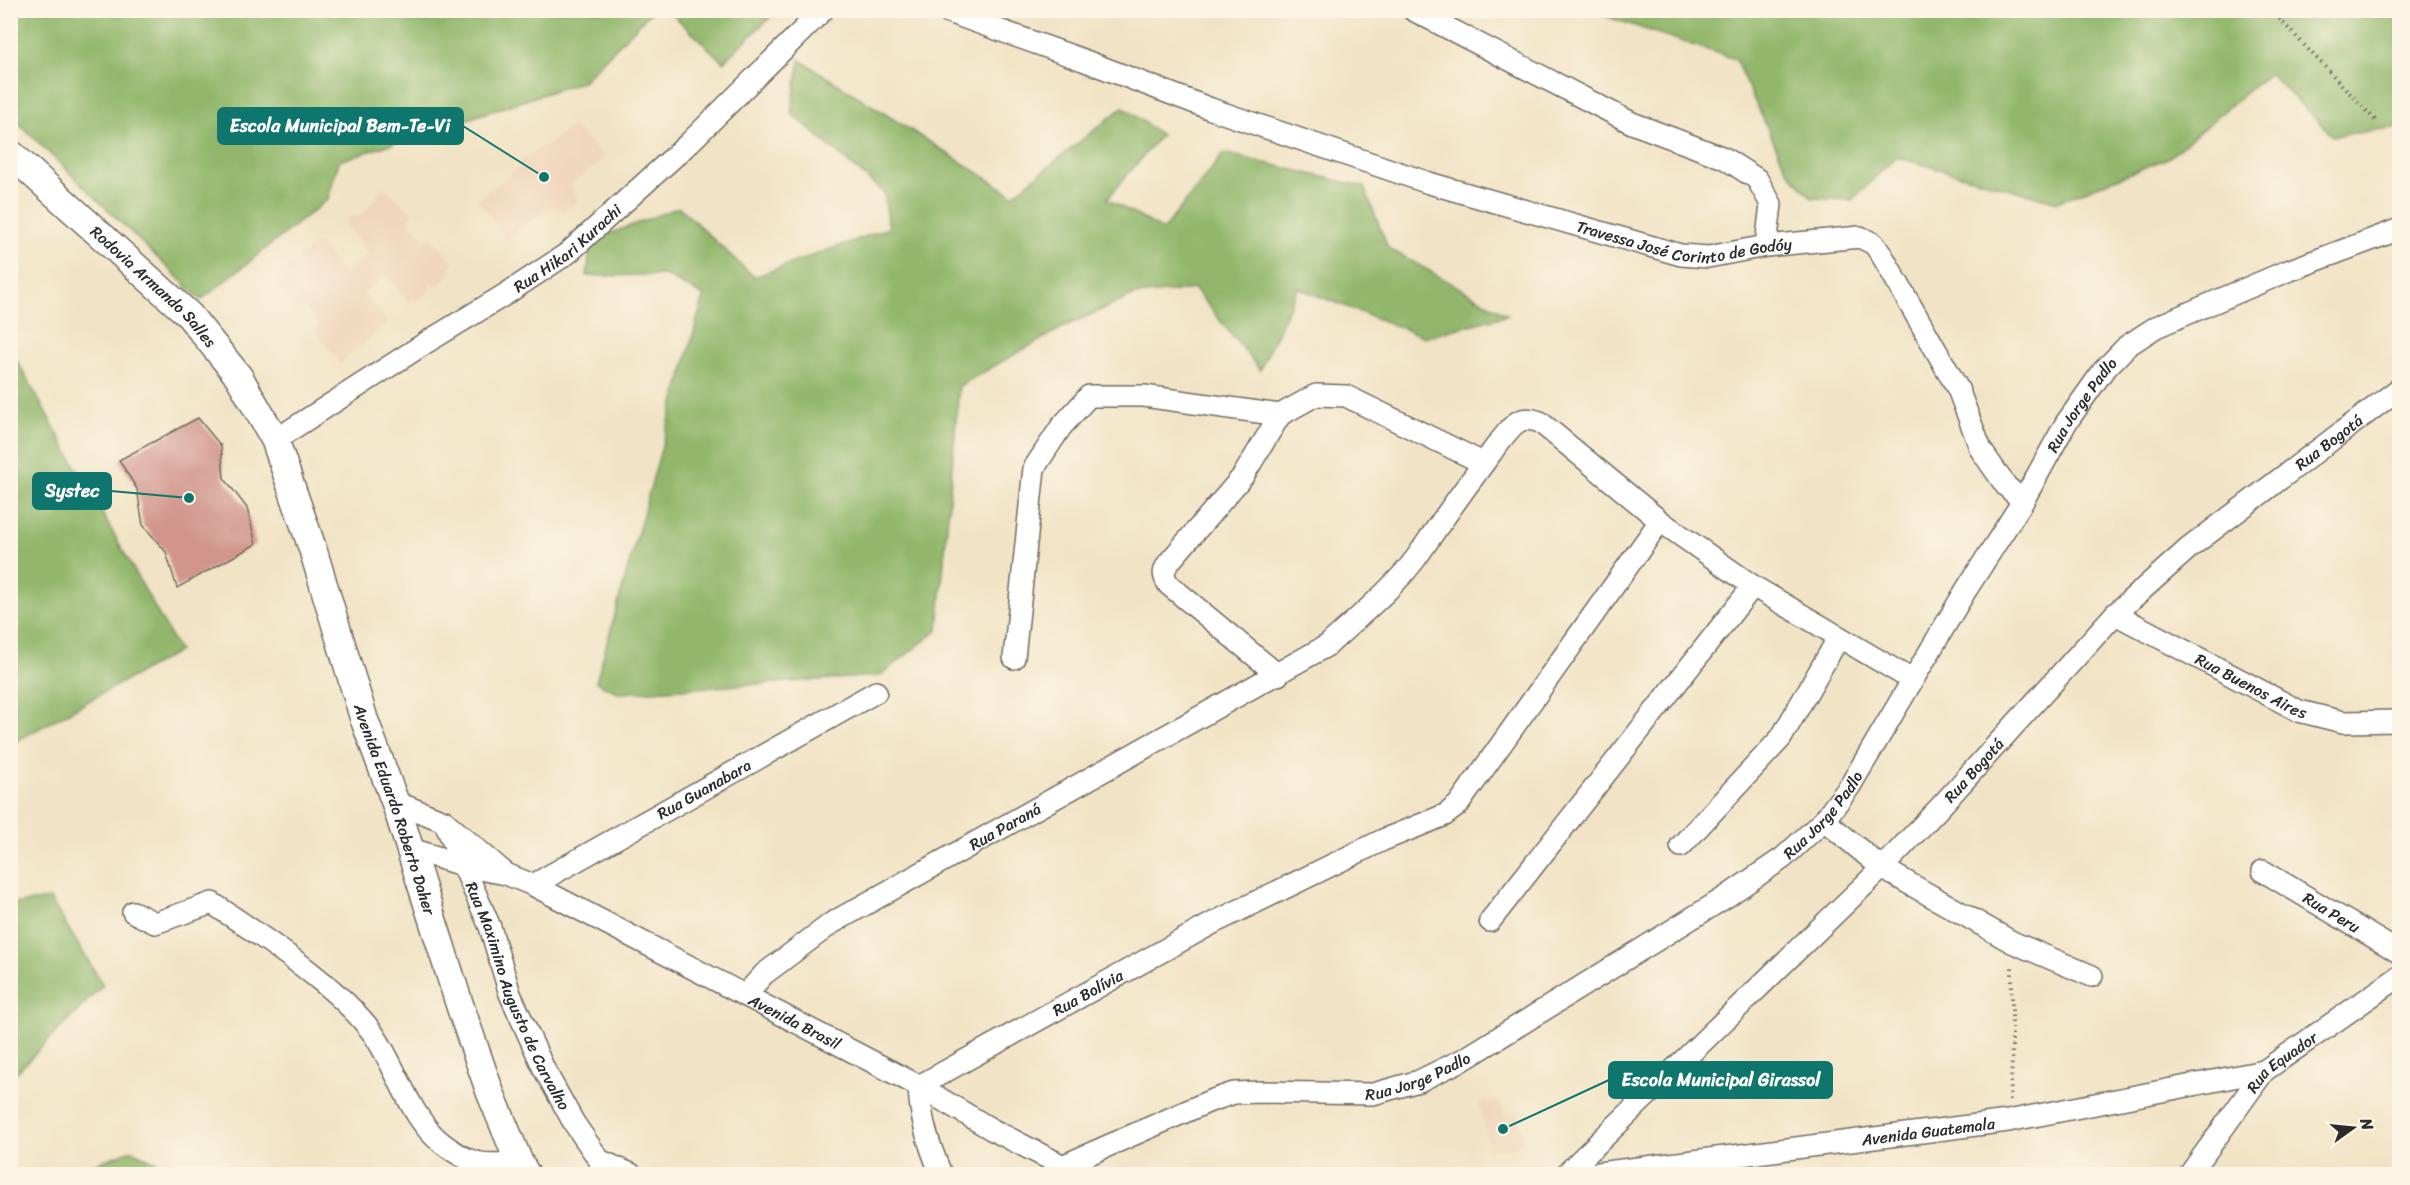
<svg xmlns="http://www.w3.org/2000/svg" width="2410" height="1185" viewBox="0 0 2410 1185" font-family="Sriracha,sans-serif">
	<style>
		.built { fill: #f0d6bc }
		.forest { fill: #92b76c; stroke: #5e714c; stroke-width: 1.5 }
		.building { fill: #d1958c }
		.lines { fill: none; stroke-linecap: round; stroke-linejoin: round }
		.minor-casing { stroke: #706b61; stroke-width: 24 }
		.major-casing { stroke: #706b61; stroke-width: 30 }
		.path { stroke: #706b61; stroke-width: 4; stroke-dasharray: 1.5 4.5; stroke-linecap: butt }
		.minor { stroke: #fff; stroke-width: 21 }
		.major { stroke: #fff; stroke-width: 27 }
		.labels { text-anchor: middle; stroke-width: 6; stroke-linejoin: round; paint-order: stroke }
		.street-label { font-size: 16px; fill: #2b2b2b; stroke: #fcf5e5 }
		.leader { fill: none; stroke: #0f766e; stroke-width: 2 }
		.callout-dot { fill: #0f766e; stroke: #fcf5e5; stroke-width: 2 }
		.callout { fill: #0f766e; stroke: #0f766e; stroke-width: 2 }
		.callout-label { font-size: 18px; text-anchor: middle; font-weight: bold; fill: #fff }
	</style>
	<rect width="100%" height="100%" fill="#fcf5e5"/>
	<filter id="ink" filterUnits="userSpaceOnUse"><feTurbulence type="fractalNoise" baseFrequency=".0167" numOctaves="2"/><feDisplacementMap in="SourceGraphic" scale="12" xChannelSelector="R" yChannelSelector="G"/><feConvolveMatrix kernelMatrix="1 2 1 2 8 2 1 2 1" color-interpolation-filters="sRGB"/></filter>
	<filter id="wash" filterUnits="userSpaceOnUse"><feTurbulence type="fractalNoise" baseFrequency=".008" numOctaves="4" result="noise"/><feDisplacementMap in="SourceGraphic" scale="24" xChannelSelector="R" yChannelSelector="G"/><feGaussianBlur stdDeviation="1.35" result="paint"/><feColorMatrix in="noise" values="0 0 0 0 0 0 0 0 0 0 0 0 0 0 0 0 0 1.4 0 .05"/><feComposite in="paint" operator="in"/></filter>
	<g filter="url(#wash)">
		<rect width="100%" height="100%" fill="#f1e3c5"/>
		<!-- built -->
		<path class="built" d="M572,125L605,158L570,185L577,201L564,210L552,205L507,238L477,200L518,168V163L542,146L545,148Z
			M384,187L414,214L407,219L424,239L431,237L454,263L448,269L450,274L438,286L433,282L428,285L430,291L417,302L414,298L408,302L387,274L363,293L388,322L340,364L315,330L319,324L303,306L295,310L274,282L279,277L277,272L290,263L295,265L300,263L298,257L318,243L344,273L368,253L344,224L353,215L360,217Z
			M1499,1100L1505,1115L1518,1113L1524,1143L1508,1148L1489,1150L1480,1103Z"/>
		<!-- forest -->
		<path class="forest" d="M10,11L11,10L652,11L583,81L339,161L328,199L201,300L11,116Z
			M669,11H777L723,62Z
			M1590,11H2399V127L2333,136L2269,73L2168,158L2057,202L1896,157L1852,200L1812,198L1787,170L1735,59Z
			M800,60L1013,195L1123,107L1161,135L1107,199L1163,230L1224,153L1364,187L1388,248L1508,315L1425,337L1298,288L1260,370L1195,289L1135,295L1065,326L959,386L938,630L879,676L619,693L596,682L704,296L665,275L587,276L591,241L679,207L754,277L889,228L884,193L791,113Z
			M11,350L179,651L11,744H10Z
			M50,899L103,985L11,1078V1092V904Z
			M132,1150L179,1174H67Z"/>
		<g id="blocks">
			<!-- building -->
			<path class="building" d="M198,418L221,446L224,478L247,508L256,544L177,588L166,552L143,525L137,489L119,460Z"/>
		</g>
	</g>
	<g filter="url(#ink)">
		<use href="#blocks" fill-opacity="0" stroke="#706b61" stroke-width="1.5"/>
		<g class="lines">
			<defs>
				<g id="minor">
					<path id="s1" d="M943,10L1083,60L1211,109L1429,183L1681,255L1708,257L1766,246L1860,237L1874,244L1883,257L1958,389L1981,450L2006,486L2023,501"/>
					<path d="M1413,10L1632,123L1724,158L1757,179L1771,204L1766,246"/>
					<path id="s2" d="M275,440L427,342L506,294L568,253L688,144L823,10"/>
					<path id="s3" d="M2115,614L2299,711L2343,722L2400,721"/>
					<path d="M1014,658L1034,468L1061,427L1089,396H1144L1280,415"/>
					<path d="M1278,675L1169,585C1162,575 1163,570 1170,561L1243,476L1280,415L1316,395L1346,396L1483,463"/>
					<path d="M395,802L444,821L506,874"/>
					<path d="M1824,820L1882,868L2012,942L2092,976"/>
					<path id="s4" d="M444,821L490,927L510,994L544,1069L574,1123L609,1174"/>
					<path d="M1681,846L1781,738L1839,637"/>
					<path id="s5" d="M408,848L465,866L506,874L533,885L919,1086L991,1129L1079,1174"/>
					<path id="s6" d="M2263,871L2400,953"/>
					<path id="s7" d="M533,885L876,692"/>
					<path d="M133,912L155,923L212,903C263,938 335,983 372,1032C397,1066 409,1118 442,1143C472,1166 483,1166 519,1162"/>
					<path d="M1490,921L1753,586"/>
					<path id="s8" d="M746,994L764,974L832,923L1328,645C1356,619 1394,588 1416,558C1438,526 1460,495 1483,464C1493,451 1503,435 1515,424C1523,417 1531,419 1540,422L1660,521L1753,586L1912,680"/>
					<path d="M599,1160L631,1174"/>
					<path id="s9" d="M1062,1166L1210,1101L1234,1093L1259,1092L1373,1094L1419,1081L1466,1058L1726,897L1783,858L1824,820L1850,786L1966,590L2023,501L2066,423L2103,371L2127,346L2156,327L2285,272L2400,229"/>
					<path id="s10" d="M941,1174C929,1145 920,1119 919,1086L1213,923L1383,840L1445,815L1458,805L1660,521"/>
					<path id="s11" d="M1566,1174L1882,868L1941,806L2115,614L2189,548L2400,388"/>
					<path id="s12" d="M1591,1174L2008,1121L2264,1071"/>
					<path id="s13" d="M2190,1174L2264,1071L2400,976"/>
				</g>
				<g id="major">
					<path id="s14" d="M10,153L189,315L239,377L275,440L313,550L364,719L395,802L460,1006L490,1092L519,1162L526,1174"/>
				</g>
			</defs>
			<!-- minor casing -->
			<use href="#minor" class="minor-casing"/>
			<!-- major casing -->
			<use href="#major" class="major-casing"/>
			<!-- path -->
			<path class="path" d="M2271,10L2378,123
				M2010,1101L2012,1061V964"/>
			<!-- minor -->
			<use href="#minor" class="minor"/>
			<!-- major -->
			<use href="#major" class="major"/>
		</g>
	</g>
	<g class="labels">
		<!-- street labels -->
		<g class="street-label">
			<text dy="6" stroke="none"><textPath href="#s1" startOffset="780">Travessa José Corinto de Godóy</textPath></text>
			<text dy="6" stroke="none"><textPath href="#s2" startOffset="350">Rua Hikari Kurachi</textPath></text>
			<text dy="6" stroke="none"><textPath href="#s14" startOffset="196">Rodovia Armando Salles</textPath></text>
			<text dy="6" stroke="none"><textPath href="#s9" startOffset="1346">Rua Jorge Padlo</textPath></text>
			<text dy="6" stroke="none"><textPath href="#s11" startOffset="1059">Rua Bogotá</textPath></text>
			<text dy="6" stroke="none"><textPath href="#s3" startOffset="154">Rua Buenos Aires</textPath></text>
			<text dy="6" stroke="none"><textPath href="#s11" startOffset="574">Rua Bogotá</textPath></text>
			<text dy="6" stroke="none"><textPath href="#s7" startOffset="196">Rua Guanabara</textPath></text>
			<text dy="6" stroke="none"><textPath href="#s14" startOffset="782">Avenida Eduardo Roberto Daher</textPath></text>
			<text dy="6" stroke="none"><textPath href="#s9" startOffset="860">Rua Jorge Padlo</textPath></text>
			<text dy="6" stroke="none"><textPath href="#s8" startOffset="310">Rua Paraná</textPath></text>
			<text dy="6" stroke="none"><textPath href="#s6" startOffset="80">Rua Peru</textPath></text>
			<text dy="6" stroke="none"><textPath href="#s10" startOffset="284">Rua Bolívia</textPath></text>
			<text dy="6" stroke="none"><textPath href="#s4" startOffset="190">Rua Maximino Augusto de Carvalho</textPath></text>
			<text dy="6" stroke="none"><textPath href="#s5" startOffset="426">Avenida Brasil</textPath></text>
			<text dy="6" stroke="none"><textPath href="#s13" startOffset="146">Rua Equador</textPath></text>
			<text dy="6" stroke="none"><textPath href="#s9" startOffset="374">Rua Jorge Padlo</textPath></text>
			<text dy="6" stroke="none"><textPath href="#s12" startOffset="340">Avenida Guatemala</textPath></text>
		</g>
	</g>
	<!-- callouts -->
	<path class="leader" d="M544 177L463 126M189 498L111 491M1503 1129L1609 1080"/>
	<g class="callout-dot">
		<circle cx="544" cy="177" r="6"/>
		<circle cx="189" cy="498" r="6"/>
		<circle cx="1503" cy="1129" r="6"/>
	</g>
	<g class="callout">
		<rect x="218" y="108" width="245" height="36" rx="6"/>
		<rect x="33" y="473" width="78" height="36" rx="6"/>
		<rect x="1609" y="1062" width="223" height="36" rx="6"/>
	</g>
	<g class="callout-label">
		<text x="340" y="132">Escola Municipal Bem-Te-Vi</text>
		<text x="72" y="497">Systec</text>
		<text x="1721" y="1086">Escola Municipal Girassol</text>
	</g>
	<!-- margin -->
	<rect width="2410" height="1185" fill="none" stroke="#fcf5e5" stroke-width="36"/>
	<!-- north arrow -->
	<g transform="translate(2353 1128) rotate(75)" stroke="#fcf5e5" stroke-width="4.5" paint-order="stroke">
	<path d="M0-4.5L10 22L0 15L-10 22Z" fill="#2b2b2b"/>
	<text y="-9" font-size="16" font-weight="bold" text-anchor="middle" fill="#2b2b2b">N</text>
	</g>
</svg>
